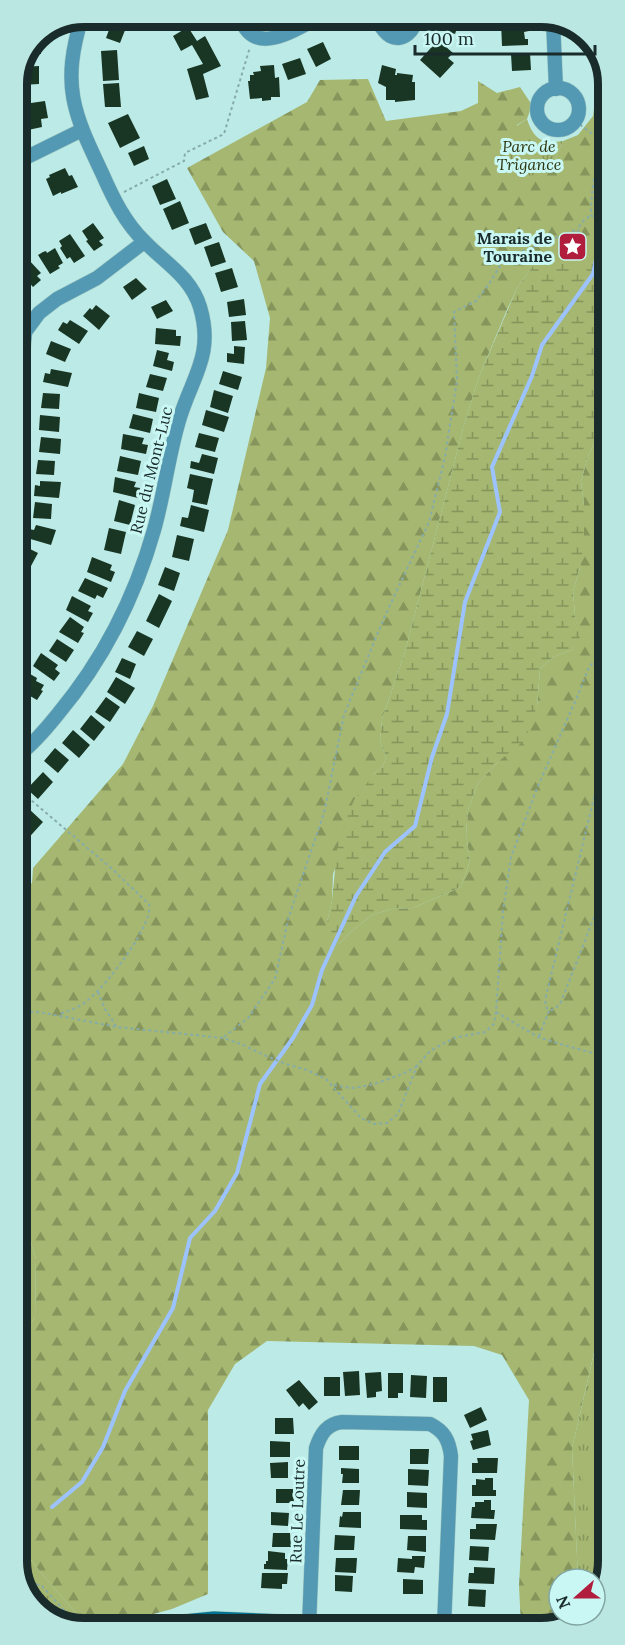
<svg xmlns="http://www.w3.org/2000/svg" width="625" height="1645" viewBox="0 0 625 1645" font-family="Lora,serif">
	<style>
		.forest { fill: url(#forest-firs); fill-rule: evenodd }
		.wetland { fill: url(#wetland-marsh) }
		.park { fill: url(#park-tufts) }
		.pitch { fill: #a5b770 }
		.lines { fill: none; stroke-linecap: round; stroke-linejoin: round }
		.stream { stroke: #9dc3ff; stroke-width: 4 }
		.building { fill: #193624 }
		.street-casing { stroke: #9bc4c0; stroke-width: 15 }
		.secondary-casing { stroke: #9bc4c0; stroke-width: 16 }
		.path { stroke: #87aca9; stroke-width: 2; stroke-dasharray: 3 3; stroke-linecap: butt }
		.street { stroke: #5399b3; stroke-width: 14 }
		.secondary { stroke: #027391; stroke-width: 15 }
		.labels { text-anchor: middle; stroke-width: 6; stroke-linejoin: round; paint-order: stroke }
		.park-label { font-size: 16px; font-style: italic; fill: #2c340e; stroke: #c9f7f3 }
		.poi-label { font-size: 16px; font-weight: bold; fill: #192b2a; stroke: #c9f7f3; text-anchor: end }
		.street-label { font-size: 16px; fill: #192b2a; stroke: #c9f7f3 }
		.rim { fill: none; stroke: #192b2a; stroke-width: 8 }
	</style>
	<defs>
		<pattern id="forest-firs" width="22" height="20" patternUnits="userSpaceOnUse" patternTransform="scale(1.5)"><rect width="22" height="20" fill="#a5b770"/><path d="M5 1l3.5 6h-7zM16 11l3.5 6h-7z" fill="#86955c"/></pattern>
		<pattern id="wetland-marsh" width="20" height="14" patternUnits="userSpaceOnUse" patternTransform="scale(1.5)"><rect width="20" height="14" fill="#a5b770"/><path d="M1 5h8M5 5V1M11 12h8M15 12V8" fill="none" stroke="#86955c"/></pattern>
		<pattern id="park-tufts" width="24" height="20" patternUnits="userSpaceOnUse" patternTransform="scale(1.5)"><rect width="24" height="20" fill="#a5b770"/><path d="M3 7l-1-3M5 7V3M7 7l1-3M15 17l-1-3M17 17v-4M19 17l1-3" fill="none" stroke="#86955c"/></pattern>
	</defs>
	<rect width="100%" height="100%" fill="#bceae6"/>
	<!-- forest -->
	<path class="forest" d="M601,58L606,66L608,1292L572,1448L578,1579H559V1615H575L559,1626H521L519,1586L529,1400L502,1355L474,1346L267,1341L235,1364L208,1410V1594L172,1609L135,1619L88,1627L37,1568L21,1546L23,1507L20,1471L41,1442L19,1419V1342L35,1317L36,1259L20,1208H18V890L22,889L32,883L33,868L123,764L153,706L228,530L266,368L270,318L254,261L223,232L187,168L307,102L320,80L368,79L386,121L461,111L478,103V81L497,93L520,87L532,105L527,119L517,125L553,164L563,141L578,135L593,116ZM532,267L605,284L598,347L604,404L597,437L587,459L581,482L584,505L580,568L573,591L575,615L579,637L572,650L553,657L540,669L537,706L498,762L478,783L468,810L466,834L470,861L461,887L413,908L391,909L372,915L352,931L339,944L327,922L332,900L333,874L374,774L383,766L386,757L380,741L382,719L405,652L464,425L479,377L506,312L517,288Z"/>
	<!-- wetland -->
	<path class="wetland" d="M555,254L589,255L598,265L605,284L598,347L604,404L597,437L587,459L581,482L584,505V539L580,568L573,591L575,615L580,637L572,650L553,657L540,669L537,706L525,740L498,762L478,783L468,810L466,834L470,861L461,887L413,908L391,909L372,915L352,931L339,944L329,940L327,922L332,900L338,841L354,800L374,774L383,766L386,757L380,741L382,719L405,652L464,425L479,377L517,288L532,267Z"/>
	<!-- park -->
	<path class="park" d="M527,119C533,138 542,145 563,141L553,164L521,182L506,167L518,125Z
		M18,1208H20L36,1259L35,1317L19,1342Z
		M608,1293V1561L595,1600V1579H578L572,1448Z
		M19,1419L42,1442L20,1471L23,1507L21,1546L37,1568L88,1627L79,1628L40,1612L19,1579Z"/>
	<!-- pitch -->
	<path class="pitch" d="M20,1424L39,1443L19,1464V1425Z
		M608,1464V1561L601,1584L581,1469Z"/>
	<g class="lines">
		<!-- stream -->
		<path class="stream" d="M606,221V220
			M52,1507L82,1482L103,1447L125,1391L173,1308L190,1238L215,1211L237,1173L260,1084L293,1038L312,1005L322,970L356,896L385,852L415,826L432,757L447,714L465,602L500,512L492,467L532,376L542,345L593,274L602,230"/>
	</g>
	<!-- building -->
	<path class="building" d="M113,17H119L129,20L120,43L106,38L110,27L108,26Z
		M441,17H461L455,34L437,28Z
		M528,17L529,31L524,32L525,39H528V45L502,46L501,22L513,21V18Z
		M188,27L197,41L205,36L221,66L203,74L209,97L196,100L187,69L203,64L192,45L181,51L173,36Z
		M40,35L41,54L28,55L37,36Z
		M438,40L453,53L448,58L454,63L440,78L420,60Z
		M323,42L331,59L316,67L307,49Z
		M117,50L119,80L103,81L101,51Z
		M530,53L531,70L512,71L511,54Z
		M300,58L306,74L288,80L282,64Z
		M274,65L275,78L279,77L280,97H271V100L262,101V98L250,99L248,81H250V75H254L253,72L261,71L260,66Z
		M382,65L396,69L395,75H397V73L413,75L412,82H415V100L395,102V100H386V87L378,83Z
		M39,66V84L22,85L21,70L23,67Z
		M119,83L121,107H105L103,84Z
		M45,101L48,118L41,119L42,127L28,130L24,104Z
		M128,114L140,138L120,148L108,123Z
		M144,146L149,159L134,166L128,153Z
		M65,168L69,176L72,175L78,187L61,194V192L53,196L46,179L50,177L49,175Z
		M167,179L176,199L160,205L152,186Z
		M23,188L30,204L17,211V191Z
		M180,201L189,223L172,230L163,209Z
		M93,223L104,238L99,241L103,245L94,251L86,241L88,240L82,231Z
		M206,223L212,238L195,245L189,229Z
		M70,234L85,256L74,263L70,257L67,259L60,248L62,246L59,241Z
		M219,242L226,262L211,267L204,247Z
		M55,248L63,263L58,266L60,268L50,274L38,255L43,252L46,251L47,253Z
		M27,258L41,273L37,276L41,280L33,287L17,269Z
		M232,268L238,287L221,292L215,273Z
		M136,278L147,289L132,300L123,287Z
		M17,283L26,290L17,305Z
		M244,299L246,315L229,317L227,302Z
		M166,300L173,311L157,319L151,307Z
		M96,305L110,316L99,330L83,316L90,308L92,310Z
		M70,320L88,331L79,344L58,330L63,322L67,324Z
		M245,321L247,340L232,341L231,322Z
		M156,328L176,330V336H181L180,346L155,344Z
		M51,341L71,349L65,362L46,354Z
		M234,346L245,347L244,364L227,362V353L234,354Z
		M157,350L169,353L167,360L174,362L172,371L153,366Z
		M51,369L72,373L68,387L43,382L45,373L50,374Z
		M223,371L242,377L238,390L219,384Z
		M150,374L167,378L163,391L146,387Z
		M214,390L233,396L228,413L210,407Z
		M43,393L60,394L59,409L41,408Z
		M139,393L159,398L156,412L136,408Z
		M206,410L229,417L224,432L202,425Z
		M133,414L153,419L150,433L129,428Z
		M40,415L60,417L59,432L39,430Z
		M199,433L219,438L215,452L195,447Z
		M123,434L144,438L142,444L148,445L146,454L121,449Z
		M41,437L61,439L60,454L39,452Z
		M202,454L218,458L214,474L190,468L191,461L199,463Z
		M120,456L141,461L138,475L117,471Z
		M38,460L55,461L54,475L36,474Z
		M190,474L213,479L207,505L192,502L194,490L187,488Z
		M115,477L136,482L134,487L140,488L138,498L113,492Z
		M40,481L61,482L59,498L34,496L35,485L40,486Z
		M119,500L135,505L130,525L114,521Z
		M35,502L52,504L51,519L33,518Z
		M191,505L209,510L204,532L180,526L182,517L188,518Z
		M36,525L56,530L51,545L27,538L29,529L34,530Z
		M109,528L126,532L121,554L104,550Z
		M177,535L194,539L189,561L172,557Z
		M22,545L38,553L31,566L17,560V553Z
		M92,557L112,565L110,570L115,572L111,582L87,572Z
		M165,567L180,573L174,591L158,585Z
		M85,578L108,588L103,598L97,595L95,599L78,591Z
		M159,594L172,601L159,628L146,621Z
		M72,596L91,606L88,611L93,613L88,622L66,610Z
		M70,617L84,627L81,632L84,633L78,643L59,632Z
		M137,631L153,639L144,656L128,647Z
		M57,639L74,650L66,662L49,651Z
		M41,653L58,665L55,669L60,673L54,681L33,666Z
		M122,658L136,664L130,679L115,672Z
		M30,674L37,678L36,681L44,685L41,690L43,691L37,700L18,689L21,683H25Z
		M116,677L135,688L125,704L107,692Z
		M106,697L120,707L110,722L95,712Z
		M91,715L105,727L94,741L80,729Z
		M73,730L90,745L79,758L62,743Z
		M55,748L69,760L58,773L44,761Z
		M43,772L53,782L38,799L27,789Z
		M29,809L43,822L23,844L18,839V822Z
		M359,1371L360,1395L345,1396L343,1372Z
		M381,1372L382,1391L376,1392V1397L367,1398L365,1373Z
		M388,1373H403V1393H398V1398H388Z
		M411,1375L427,1376L426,1398L410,1397Z
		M324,1377H340V1396H324Z
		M433,1377H447V1402H433Z
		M299,1380L318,1402L309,1410L303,1403L299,1407L286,1390Z
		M481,1407L487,1420L470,1428L464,1415Z
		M275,1418H293L294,1434H275Z
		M488,1430L491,1445L473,1450L470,1441L473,1440L471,1434Z
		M270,1441L290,1442V1457H270Z
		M339,1446H359V1460H339Z
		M410,1449H429L428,1464H410Z
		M477,1458H498L497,1473H472V1463H478Z
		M288,1462V1478H271L270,1463Z
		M341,1468L359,1469V1483H342L343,1474H341Z
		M408,1469L429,1470L428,1486L408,1485Z
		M485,1478H493V1490H496V1496H472V1485H476V1479L485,1480Z
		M276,1489H293L294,1503H276Z
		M343,1490H360L359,1505H341Z
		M407,1492L427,1493V1508L407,1507Z
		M484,1500H491V1510H495L494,1519L471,1518L472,1507H475V1502H484Z
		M271,1512L289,1513L288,1526L271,1525Z
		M343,1512H361V1528L339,1527L340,1516L342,1517Z
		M400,1515H422V1520H427V1530L400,1529Z
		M476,1524H497L495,1540L470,1539V1529H476Z
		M273,1533H290L291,1547H272Z
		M335,1535L355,1536L354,1550H334Z
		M408,1536H426V1552L407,1550Z
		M470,1546L489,1547L488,1561L469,1560Z
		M268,1551L285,1553V1559H288L287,1570L264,1569V1564H266V1561H268Z
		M412,1556H425L424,1568L415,1567L414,1573L397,1572L398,1558L412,1559Z
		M336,1558H357L356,1573L335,1572Z
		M474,1567L495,1568L494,1584L468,1583L469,1573H474Z
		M262,1573H288L287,1584H282V1589L261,1588Z
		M335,1575L353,1576L352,1592L335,1591Z
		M403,1579L423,1580V1594H403Z
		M469,1589L486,1590L485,1607L468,1606Z"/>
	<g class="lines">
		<defs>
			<path id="street" d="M240,17C254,59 295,29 320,17
				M375,17C379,23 383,32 390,36C403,43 416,30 415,17
				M553,20L556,89
				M537 109a21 21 0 1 1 42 0a21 21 0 1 1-42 0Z
				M17,162L82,130
				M17,419L25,332L39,313L57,299L97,278L144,242
				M18,756C33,744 46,729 58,714C103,660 135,597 154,530C164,495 168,459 178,424C190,379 215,357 200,307C191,277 165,263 145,242C125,223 113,198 102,173C73,112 61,85 82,17
				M309,1627L316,1448C321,1433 327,1424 342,1422L430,1424C444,1431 449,1440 451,1456L444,1627"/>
			<path id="secondary" d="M154,1628L183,1622L214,1619L407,1627"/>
		</defs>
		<!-- street casing -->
		<use href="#street" class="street-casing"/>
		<!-- secondary casing -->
		<use href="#secondary" class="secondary-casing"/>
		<!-- path -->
		<path class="path" d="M575,121L598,138L603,147C595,169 591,191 591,215L606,229
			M124,192L184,161L185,153L224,134L250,47
			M579,245C577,228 577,225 591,215
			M607,629L600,663V677L607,701
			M607,744L546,996C543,1012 552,1015 561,1002L607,884
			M18,789L111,868L149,904C154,925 105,987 88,1000C80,1007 70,1011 59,1014
			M98,992L105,1009L116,1026
			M496,1012L538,1037L567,1046L608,1057
			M18,1013L39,1012L117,1027L223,1038L241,1044L264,1055L286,1064L307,1070L326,1079L361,1118L374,1124L387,1123L398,1114L417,1066L430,1051L454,1038L485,1032L494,1024L496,1012L503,911L511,857L538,786L578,695L589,667L601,655
			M539,1036L549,1011
			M224,1037L248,1018L275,979L289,916L324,813L344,715L384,618L429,522L445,457L457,380L454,312L476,301L489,284L505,258L578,229
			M334,1085C340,1086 347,1088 353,1088C372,1086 401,1076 417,1066
			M19,1579L42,1586L80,1628
			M27,1591L29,1583"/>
		<!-- street -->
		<use href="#street" class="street"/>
		<!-- secondary -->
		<use href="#secondary" class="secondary"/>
	</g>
	<!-- icons -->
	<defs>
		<symbol id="sight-square" viewBox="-11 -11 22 22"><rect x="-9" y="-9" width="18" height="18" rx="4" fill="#b11d3c" stroke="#c9f7f3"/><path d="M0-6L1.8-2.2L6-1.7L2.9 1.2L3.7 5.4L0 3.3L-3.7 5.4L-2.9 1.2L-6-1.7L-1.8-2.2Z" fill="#fff"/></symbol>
	</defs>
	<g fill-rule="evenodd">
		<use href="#sight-square" x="556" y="230" width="33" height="33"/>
	</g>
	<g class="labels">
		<!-- park labels -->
		<g class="park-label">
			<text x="529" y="152">Parc de<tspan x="529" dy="18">Trigance</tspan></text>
		</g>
		<!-- poi labels -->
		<g class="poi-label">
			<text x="552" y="244">Marais de<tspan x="552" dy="18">Touraine</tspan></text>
		</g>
		<!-- street labels -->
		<g class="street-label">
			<text transform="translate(151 470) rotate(-76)" y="6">Rue du Mont-Luc</text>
			<text transform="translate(297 1511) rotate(-88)" y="6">Rue Le Loutre</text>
		</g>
	</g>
	<!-- crop -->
	<path d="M0 0H625V1645H0ZM84 27H541A57 57 0 0 1 598 84V1561A57 57 0 0 1 541 1618H84A57 57 0 0 1 27 1561V84A57 57 0 0 1 84 27Z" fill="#bbe7e3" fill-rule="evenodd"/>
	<path class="rim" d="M84 27H541A57 57 0 0 1 598 84V1561A57 57 0 0 1 541 1618H84A57 57 0 0 1 27 1561V84A57 57 0 0 1 84 27Z"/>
	<!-- north arrow -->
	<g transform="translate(577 1597) rotate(249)"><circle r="28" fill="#c9f7f3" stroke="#83a5a3" stroke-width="1.5"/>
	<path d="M0-4.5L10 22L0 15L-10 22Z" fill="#b11d3c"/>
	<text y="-9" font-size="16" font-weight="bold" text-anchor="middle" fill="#192b2a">N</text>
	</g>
	<!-- scale -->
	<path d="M415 45v9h180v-9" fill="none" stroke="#192b2a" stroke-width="3"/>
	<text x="424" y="45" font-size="18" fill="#192b2a" stroke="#c9f7f3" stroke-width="4.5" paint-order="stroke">100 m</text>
</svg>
